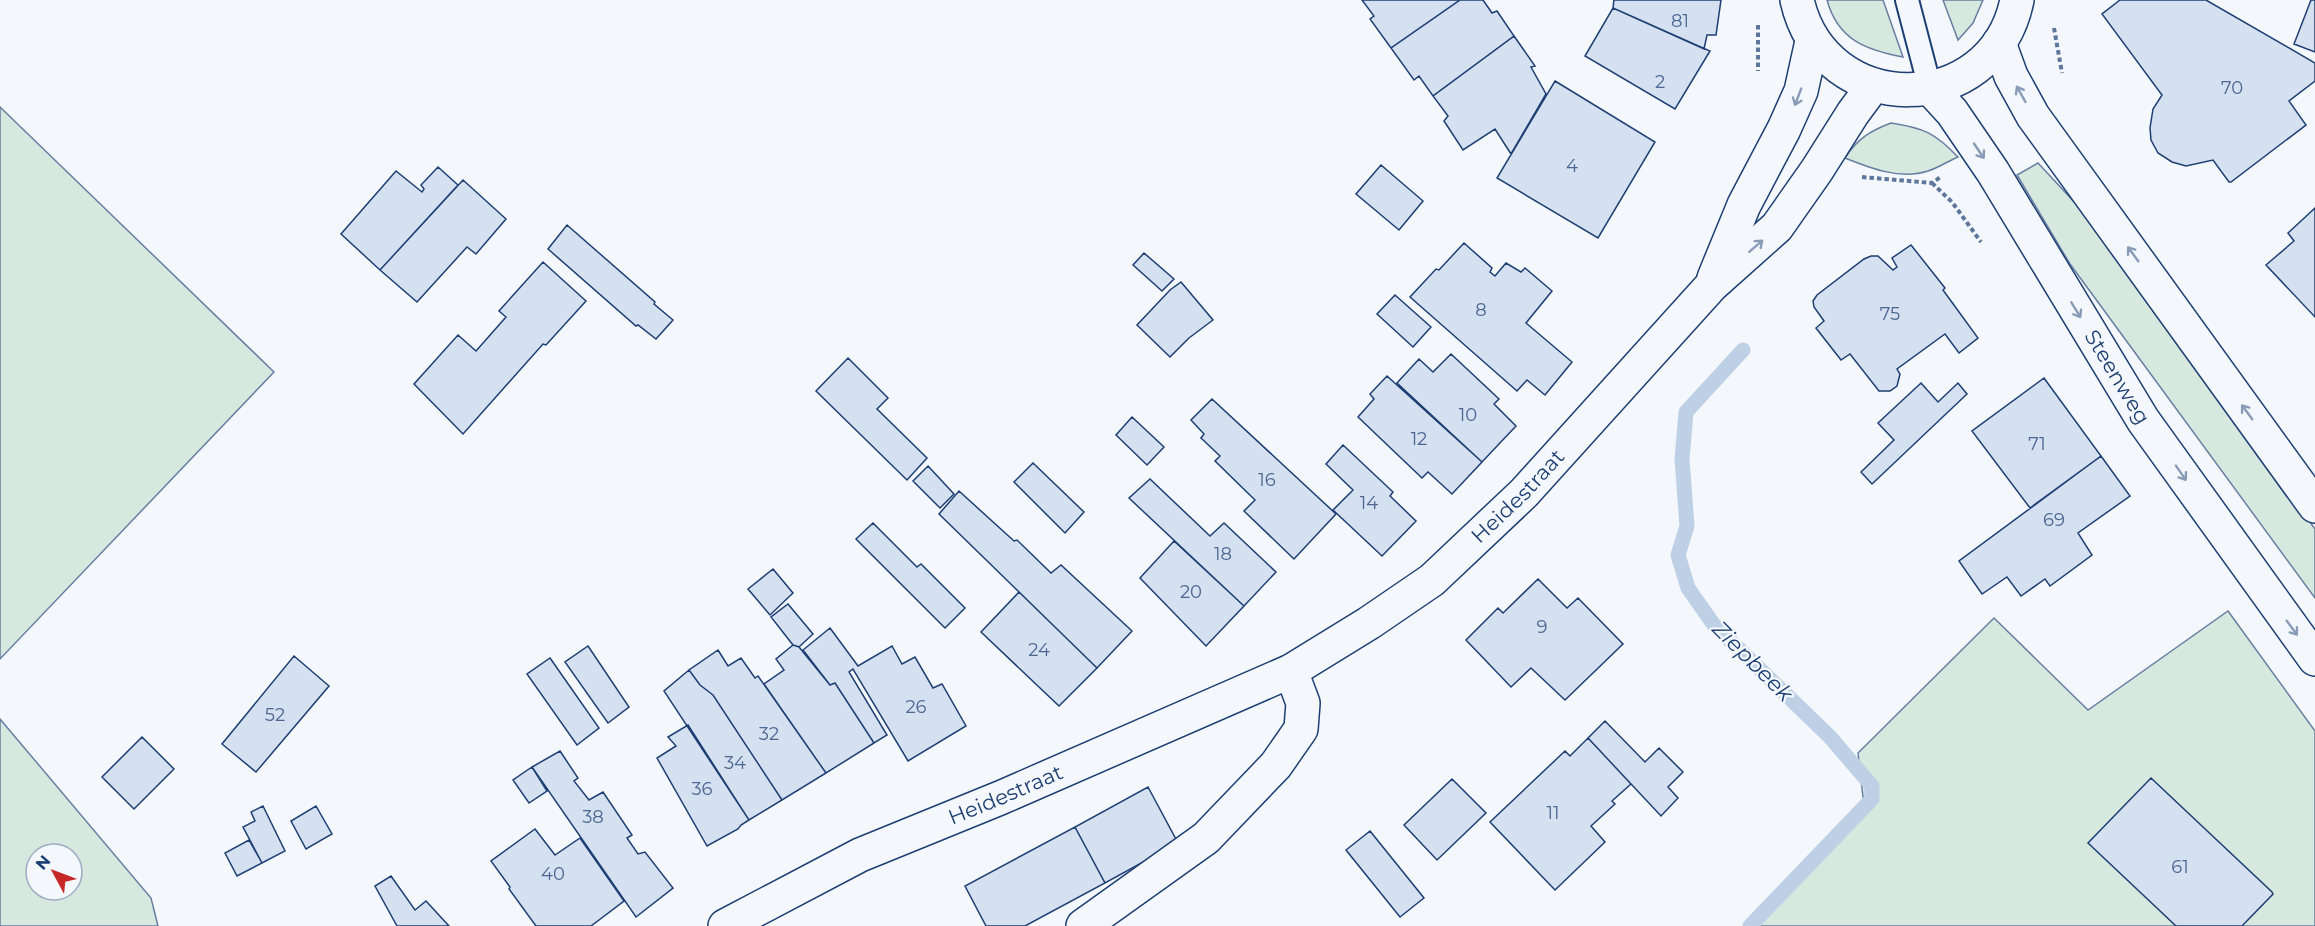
<svg xmlns="http://www.w3.org/2000/svg" width="2315" height="926" viewBox="0 0 2315 926" font-family="Montserrat,sans-serif">
	<style>
		.green { fill: #d7e8df; stroke: #687fa3; stroke-width: 1.5; fill-rule: evenodd }
		.lines { fill: none; stroke-linecap: round; stroke-linejoin: round }
		.stream { stroke: #bed0e5; stroke-width: 15 }
		.building { fill: #d5e0f0; stroke: #1d3f73; stroke-width: 1.5 }
		.lane-casing { stroke: #1d3f73; stroke-width: 26 }
		.street-casing { stroke: #1d3f73; stroke-width: 36 }
		.primary-casing { stroke: #1d3f73; stroke-width: 36 }
		.path { stroke: #5e769c; stroke-width: 4; stroke-dasharray: 4.5 3; stroke-linecap: butt }
		.lane { stroke: #f4f7fb; stroke-width: 22 }
		.street { stroke: #f4f7fb; stroke-width: 33 }
		.primary { stroke: #f4f7fb; stroke-width: 33 }
		.oneway { stroke: #889bb7 }
		.labels { text-anchor: middle; stroke-width: 4.5; stroke-linejoin: round; paint-order: stroke }
		.number-label { font-size: 18px; fill: #4b6792 }
		.street-label { font-size: 21px; fill: #1d3f73; stroke: #f4f7fb }
		.water-label { font-size: 22px; font-style: italic; fill: #1d3f73; stroke: #f4f7fb }
	</style>
	<rect width="100%" height="100%" fill="#f4f7fb"/>
	<!-- green -->
	<path class="green" d="M1827,0H1883L1903,57C1866,50 1838,40 1827,0Z
		M1943,0H1983L1973,23L1958,40Z
		M0,107L274,372L0,659Z
		M1891,123C1924,128 1935,133 1958,157C1948,161 1938,168 1928,171C1900,180 1870,168 1845,158C1857,139 1870,131 1891,123Z
		M2038,163L2077,205L2315,529V598L2070,264L2017,175Z
		M2228,611L2315,731V926H1752L1864,806L1858,753L1994,618L2088,710Z
		M0,719L151,898L158,926H0ZM36,854H72V890H36Z"/>
	<g class="lines">
		<!-- stream -->
		<path class="stream" d="M1743,350L1686,412L1682,459L1687,526L1678,555L1688,588L1714,625L1830,737L1872,786V799L1750,926"/>
	</g>
	<!-- building -->
	<path class="building" d="M1362,0H1460L1391,48L1370,19L1374,16Z
		M1460,0H1483L1492,13L1497,11L1514,36L1433,96L1419,76L1414,80L1391,48Z
		M1614,0H1721L1716,35H1707L1704,49L1613,8Z
		M2120,0H2206L2315,63V81L2289,101L2306,125L2231,182H2229L2213,160L2186,166L2172,162L2158,153L2151,140L2150,128L2153,109L2162,95L2102,14Z
		M2311,0H2315V52L2294,44Z
		M1613,8L1710,51L1675,109L1585,56Z
		M1514,36L1535,66L1531,67L1546,94L1511,154L1495,129L1463,150L1444,121L1448,116L1433,96Z
		M1555,81L1655,142L1598,238L1497,178Z
		M1381,165L1423,201L1399,230L1356,194Z
		M438,167L458,185L380,270L341,234L396,171L422,192L424,189L421,185Z
		M463,180L506,219L476,254L467,247L417,302L380,270Z
		M2315,208V317L2266,265L2294,241L2288,233Z
		M567,225L655,302L654,304L673,320L656,339L638,325L636,326L548,249Z
		M1464,243L1492,268L1490,272L1495,276L1506,263L1521,272L1525,268L1552,291L1526,323L1572,362L1545,395L1527,380L1517,391L1410,297L1436,269L1439,270Z
		M1911,245L1945,288L1943,290L1978,338L1959,353L1945,334L1897,369L1900,374L1897,386L1890,391H1879L1850,354L1841,360L1816,328L1824,321L1814,307L1813,301L1817,295L1864,259L1871,256H1878L1893,270L1897,267L1892,258Z
		M1144,253L1174,279L1162,291L1133,265Z
		M543,262L586,301L546,345L543,344L463,434L414,384L458,335L476,351L506,317L499,311Z
		M1181,282L1213,320L1189,338L1170,357L1137,325L1170,290Z
		M1395,295L1431,327L1413,347L1377,314Z
		M1451,354L1499,399L1494,404L1516,426L1482,462L1397,383L1419,359L1433,372Z
		M848,358L888,398L877,409L927,458L907,480L816,391Z
		M1387,376L1482,462L1452,494L1428,472L1422,478L1358,417L1374,399L1370,394Z
		M2044,378L2101,456L2030,508L1972,431Z
		M1921,383L1938,402L1958,383L1967,394L1872,484L1861,472L1894,440L1878,423Z
		M1212,399L1336,514L1294,559L1244,511L1255,500L1215,461L1220,456L1201,438L1204,434L1191,420Z
		M1132,417L1164,447L1147,465L1116,435Z
		M1343,445L1393,492L1390,496L1416,521L1382,556L1333,510L1353,490L1326,464Z
		M2101,456L2130,496L2078,533L2092,555L2050,586L2045,579L2021,596L2007,577L1982,594L1959,561Z
		M1033,463L1084,512L1065,533L1014,482Z
		M928,466L954,494L940,508L913,481Z
		M1150,479L1210,536L1224,523L1276,572L1244,606L1129,498Z
		M959,491L1014,541L1017,540L1051,573L1061,565L1132,631L1097,668L939,514Z
		M873,523L917,567L921,564L965,608L945,628L856,539Z
		M1174,541L1244,606L1206,646L1140,578Z
		M773,569L793,593L770,615L748,589Z
		M1538,579L1567,608L1578,598L1623,644L1565,700L1531,668L1511,687L1466,640L1498,608L1503,613Z
		M1019,592L1097,668L1059,706L981,632Z
		M788,604L813,634L799,647L793,645L771,617Z
		M830,628L858,666L892,646L902,664L915,657L933,688L942,684L966,726L908,761L853,669L849,672L887,735L874,743L835,683L830,685L803,650Z
		M793,645L799,647L830,685L835,683L874,743L826,773L764,684L784,670L776,659Z
		M588,646L629,707L608,723L565,662Z
		M718,650L728,666L741,658L755,678L758,676L826,773L782,800L713,695L700,685L689,670Z
		M294,656L329,686L256,772L222,744Z
		M550,658L599,728L577,745L527,674Z
		M689,670L700,685L713,695L782,800L749,820L664,691Z
		M1605,721L1645,762L1659,748L1683,772L1668,787L1678,798L1661,816L1588,738Z
		M688,725L749,820L741,825L738,829L707,846L657,758L676,746L668,737Z
		M142,737L174,769L134,809L102,777Z
		M1588,738L1631,784L1612,801L1615,804L1591,826L1605,842L1555,890L1490,822L1565,751L1570,756Z
		M560,751L578,778L574,781L589,800L603,792L632,835L627,838L638,854L645,852L673,888L636,917L532,767Z
		M532,767L547,791L529,803L513,780Z
		M2151,778L2272,892L2273,894L2242,926H2176L2088,843Z
		M1452,779L1486,813L1437,860L1404,825Z
		M1148,787L1178,843L1105,883L1075,827Z
		M263,806L285,851L262,863L243,827L255,821L251,812Z
		M316,806L332,834L306,849L291,821Z
		M1075,827L1105,883L1025,926H986L965,886Z
		M535,829L555,855L580,838L624,901L591,926H536L509,889L510,887L491,861Z
		M1370,831L1424,898L1400,917L1346,850Z
		M249,840L262,863L237,876L225,853Z
		M391,876L415,910L426,901L449,926H397L375,886Z"/>
	<g class="lines">
		<defs>
			<path id="lane" d="M1907,0L1930,88"/>
			<g id="street">
				<path d="M1714,278L1744,205L1784,129L1801,91L1812,41"/>
				<path id="s1" d="M725,926L860,855L1000,798L1291,671L1369,623L1432,580L1524,493L1712,285L1777,227L1817,170L1853,113L1873,86"/>
				<path d="M1083,926L1206,838L1276,765L1301,729L1303,703L1291,671"/>
			</g>
			<g id="primary">
				<path d="M1797,0C1824,120 1993,119 2017,0"/>
				<path d="M1999,43L2011,76L2033,116L2315,506"/>
				<path id="s2" d="M1930,88L1952,112L1993,172L2143,420L2315,659"/>
			</g>
		</defs>
		<!-- lane casing -->
		<use href="#lane" class="lane-casing"/>
		<!-- street casing -->
		<use href="#street" class="street-casing"/>
		<!-- primary casing -->
		<use href="#primary" class="primary-casing"/>
		<!-- path -->
		<path class="path" d="M1758,25V71
			M2054,28L2062,73
			M1862,177L1932,183L1942,176
			M1932,183L1952,202L1981,242"/>
		<!-- lane -->
		<use href="#lane" class="lane"/>
		<!-- street -->
		<use href="#street" class="street"/>
		<!-- primary -->
		<use href="#primary" class="primary"/>
	</g>
	<!-- one-way arrows -->
	<defs><path id="oneway-shaft" d="M-6 0H5M1.5-3L5.5 0L1.5 3" fill="none" stroke-width="1.6" stroke-linecap="round" stroke-linejoin="round" transform="scale(1.5)"/></defs>
	<g class="oneway">
		<use href="#oneway-shaft" transform="translate(2021 94) rotate(-119)"/>
		<use href="#oneway-shaft" transform="translate(1798 97) rotate(111)"/>
		<use href="#oneway-shaft" transform="translate(1979 151) rotate(56)"/>
		<use href="#oneway-shaft" transform="translate(1756 246) rotate(-41)"/>
		<use href="#oneway-shaft" transform="translate(2133 254) rotate(-126)"/>
		<use href="#oneway-shaft" transform="translate(2076 310) rotate(59)"/>
		<use href="#oneway-shaft" transform="translate(2247 412) rotate(-126)"/>
		<use href="#oneway-shaft" transform="translate(2181 473) rotate(55)"/>
		<use href="#oneway-shaft" transform="translate(2292 628) rotate(54)"/>
	</g>
	<g class="labels">
		<!-- number labels -->
		<g class="number-label">
			<text x="1680" y="27">81</text>
			<text x="1660" y="88">2</text>
			<text x="2232" y="94">70</text>
			<text x="1572" y="172">4</text>
			<text x="1481" y="316">8</text>
			<text x="1890" y="320">75</text>
			<text x="1468" y="421">10</text>
			<text x="1419" y="445">12</text>
			<text x="2037" y="450">71</text>
			<text x="1267" y="486">16</text>
			<text x="1369" y="509">14</text>
			<text x="2054" y="526">69</text>
			<text x="1223" y="560">18</text>
			<text x="1191" y="598">20</text>
			<text x="1542" y="633">9</text>
			<text x="1039" y="656">24</text>
			<text x="916" y="713">26</text>
			<text x="275" y="721">52</text>
			<text x="769" y="740">32</text>
			<text x="735" y="769">34</text>
			<text x="702" y="795">36</text>
			<text x="1553" y="819">11</text>
			<text x="593" y="823">38</text>
			<text x="2180" y="873">61</text>
			<text x="553" y="880">40</text>
		</g>
		<!-- street labels -->
		<g class="street-label">
			<text dy="7" stroke="none"><textPath href="#s2" startOffset="345">Steenweg</textPath></text>
			<text dy="7" stroke="none"><textPath href="#s1" startOffset="909">Heidestraat</textPath></text>
			<text dy="7" stroke="none"><textPath href="#s1" startOffset="310">Heidestraat</textPath></text>
		</g>
		<!-- water labels -->
		<g class="water-label">
			<text transform="translate(1753 661) rotate(45)" y="8">Ziepbeek</text>
		</g>
	</g>
	<!-- north arrow -->
	<g transform="translate(54 872) rotate(311)"><circle r="28" fill="#f4f7fb" stroke="#9eadc5" stroke-width="1.5"/>
	<path d="M0-4.5L10 22L0 15L-10 22Z" fill="#c62828"/>
	<text y="-9" font-size="16" font-weight="bold" text-anchor="middle" fill="#1d3f73">N</text>
	</g>
</svg>
